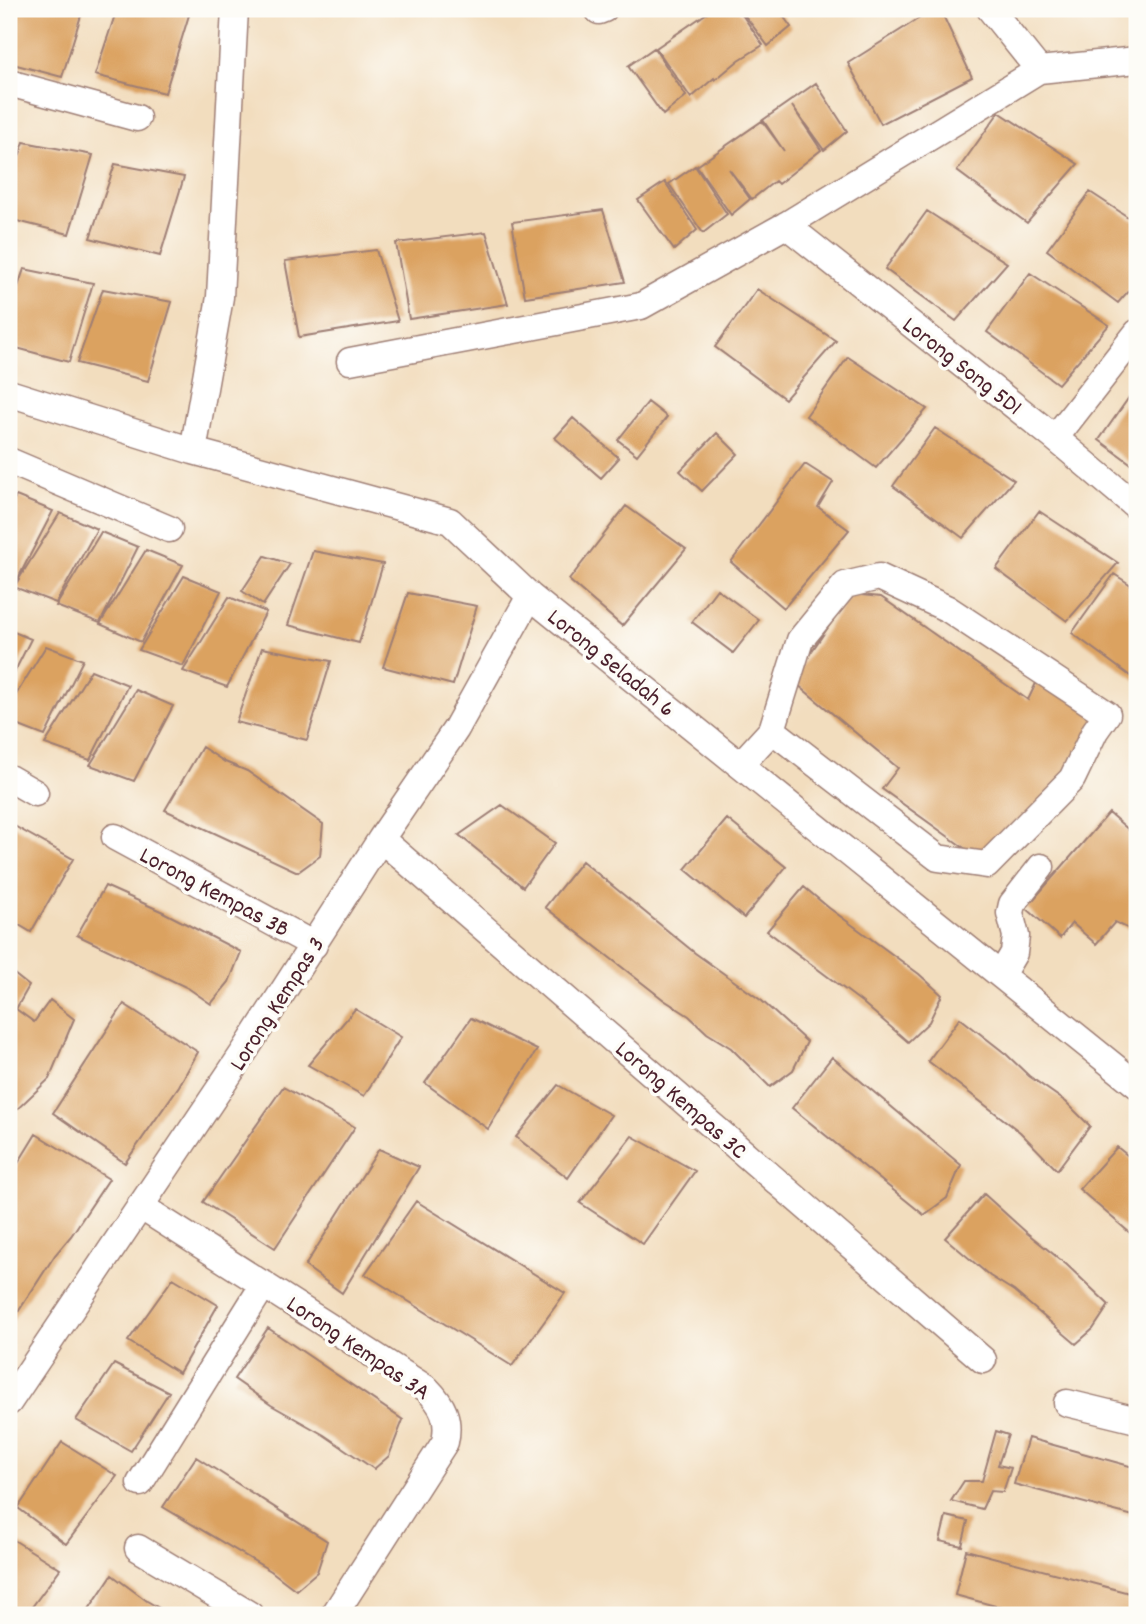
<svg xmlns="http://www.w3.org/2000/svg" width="1146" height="1624" viewBox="0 0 1146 1624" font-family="Dekko,sans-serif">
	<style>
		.building { fill: #dba260 }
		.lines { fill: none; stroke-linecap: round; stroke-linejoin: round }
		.minor-casing { stroke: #9e7e74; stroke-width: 29 }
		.minor { stroke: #fff; stroke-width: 26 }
		.labels { text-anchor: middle; stroke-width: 7; stroke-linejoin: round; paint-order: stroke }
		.street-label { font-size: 24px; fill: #4a1f2b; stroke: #fdfcf7 }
	</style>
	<rect width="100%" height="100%" fill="#fdfcf7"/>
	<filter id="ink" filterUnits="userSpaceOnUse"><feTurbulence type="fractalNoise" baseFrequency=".0143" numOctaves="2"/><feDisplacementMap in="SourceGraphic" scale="14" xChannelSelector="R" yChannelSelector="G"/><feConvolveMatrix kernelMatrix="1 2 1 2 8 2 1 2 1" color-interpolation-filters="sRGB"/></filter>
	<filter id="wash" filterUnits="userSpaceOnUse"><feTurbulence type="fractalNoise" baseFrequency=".00686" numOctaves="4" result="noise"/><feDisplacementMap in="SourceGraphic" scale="28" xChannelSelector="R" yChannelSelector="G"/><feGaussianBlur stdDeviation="1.57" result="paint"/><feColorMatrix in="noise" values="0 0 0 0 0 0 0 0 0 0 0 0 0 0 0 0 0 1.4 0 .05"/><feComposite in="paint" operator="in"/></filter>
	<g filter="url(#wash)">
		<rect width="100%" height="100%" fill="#f2ddbe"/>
		<g id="blocks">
			<!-- building -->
			<path class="building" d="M9,9H83L62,77L9,63Z
				M117,9H157L189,15L165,93L95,75Z
				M713,9H738L763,45L739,60L715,80L714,78L691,98L656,48Z
				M740,9H778L791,27L768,46Z
				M934,9H940L972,77L881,124L848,63Z
				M654,48L686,96L663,115L628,66Z
				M816,83L847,131L824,150L792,106L821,150L778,184L775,181L752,199L729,169L750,199L731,215L697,166L762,121L784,151L763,120Z
				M999,112L1078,164L1027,223L957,171Z
				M24,142L93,155L69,234L9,219V186Z
				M115,164L184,177L160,256L90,238Z
				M695,166L727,214L703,233L669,184Z
				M665,182L697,230L674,250L638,200Z
				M1090,192L1137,223V281L1118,303L1047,250Z
				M603,210L625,282L525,297L512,222Z
				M927,211L1007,263L956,321L885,269Z
				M486,232L508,304L409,319L396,243Z
				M376,250L398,321L299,337L285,261Z
				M24,269L93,283L69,362L9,346V313Z
				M1030,273L1109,325L1058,384L987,332Z
				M103,289L172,302L148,381L77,363Z
				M757,289L836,341L785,399L715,347Z
				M848,357L927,409L876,468L806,416Z
				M1137,386V468L1099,440Z
				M648,402L667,417L637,455L618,440Z
				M573,418L619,458L601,478L555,438Z
				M935,428L1014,480L963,538L893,486Z
				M717,433L738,454L702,491L680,471Z
				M805,464L833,482L818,507L849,530L784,608L731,562Z
				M16,496L53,511L14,586L9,585V507Z
				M626,506L686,549L622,626L569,580Z
				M1039,511L1118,563L1067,621L996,569Z
				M60,513L97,529L56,603L14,587Z
				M101,532L138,547L100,623L56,606Z
				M146,550L183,565L141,642L100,624Z
				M313,551L383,564L359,643L288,625Z
				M265,556L290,564L263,605L242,591Z
				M1114,574L1137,589V681L1072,633Z
				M184,576L221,591L183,666L139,650Z
				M717,589L759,620L733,653L692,622Z
				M408,593L477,606L453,685L383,667Z
				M851,594L881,597L1028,700L1039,677L1107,714L1050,796L981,860L882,789L898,768L792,680Z
				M229,597L266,612L227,687L183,671Z
				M9,630L31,639L9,683Z
				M46,646L83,660L45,736L9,722V706Z
				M262,648L331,661L307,740L236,722Z
				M91,670L128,685L90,760L45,744Z
				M136,690L173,706L134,781L90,765Z
				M202,747L225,762L247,771L323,824L320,856L298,872L165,810Z
				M502,805L555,843L523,887L459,835Z
				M1109,813L1137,837V933L1115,922L1096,944L1072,923L1060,938L1026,908Z
				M727,819L786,867L744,918L685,869Z
				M9,823L73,859L31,932L9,919Z
				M582,861L695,953L762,1001L807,1042L793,1070L770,1087L731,1048L707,1033L689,1016L664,1000L545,907Z
				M105,886L163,912L241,952L229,982L211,1004L188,988L77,935Z
				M804,887L829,908L919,974L942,995L929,1022L908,1042L863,1003L767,931Z
				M9,970L29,986L16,1009L34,1022L50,1000L74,1019L49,1079L10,1116Z
				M124,1004L198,1052L179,1086L125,1163L53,1113Z
				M355,1009L401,1037L364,1096L308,1065Z
				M471,1018L537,1050L488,1129L425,1083Z
				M960,1018L1006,1054L1029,1076L1066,1102L1090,1126L1057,1170L1020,1132L928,1061Z
				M832,1057L961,1165L947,1198L924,1215L792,1108Z
				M558,1085L611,1115L568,1178L516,1137Z
				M283,1087L355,1127L275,1248L203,1202Z
				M36,1134L109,1179L71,1236L55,1255L9,1326V1178Z
				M632,1136L695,1171L643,1244L580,1203Z
				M1117,1147L1137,1163V1239L1079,1189Z
				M379,1149L419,1167L342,1293L305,1266Z
				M984,1194L1027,1233L1067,1265L1109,1305L1093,1329L1076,1344L1014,1291L990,1276L945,1238Z
				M416,1201L565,1293L512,1366L365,1274Z
				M173,1278L218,1305L179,1373L128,1341Z
				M268,1328L403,1420L389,1456L374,1469L324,1435L271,1405L234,1379Z
				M114,1364L169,1392L131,1451L76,1420Z
				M996,1431L1008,1435L998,1465L1011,1468L1003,1492L990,1491L982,1509L951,1501L964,1481H982Z
				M1028,1438L1137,1468V1517L1014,1484Z
				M62,1442L117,1476L66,1544L18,1508Z
				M196,1457L327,1541L317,1572L296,1590L271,1571L163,1507Z
				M946,1516L968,1521L962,1546L940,1541Z
				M9,1537L60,1569L26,1615H9Z
				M966,1550L1137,1595V1615H1029L955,1595Z
				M112,1575L147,1601L171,1615H85Z"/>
		</g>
	</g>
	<g filter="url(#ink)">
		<use href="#blocks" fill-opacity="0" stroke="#9e7e74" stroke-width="2"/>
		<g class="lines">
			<defs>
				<path id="minor" d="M990,9L1039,70
					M599,11L604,9
					M9,83L137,118
					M786,225L1055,438L1137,507
					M350,361L641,306L786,225L1039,70L1137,60
					M9,393L193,451L450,521L530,596L1137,1085
					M1055,438L1137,333
					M193,451L220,297L235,9
					M9,461L169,529
					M740,765L772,730L800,640L845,585L879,577L948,609L1107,714L1095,731L1072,779L987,865L938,858L772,730
					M9,778L35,793
					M115,837L314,945
					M381,839L983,1360
					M1001,975L1014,953L1016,936L1010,913L1012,904L1041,867
					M140,1206L427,1389C443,1405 450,1419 445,1442L334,1615
					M9,1402L246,1049L381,839L456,729L530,596
					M1067,1403L1137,1420
					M140,1483L264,1284
					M138,1548L250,1615"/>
			</defs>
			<!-- minor casing -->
			<use href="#minor" class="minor-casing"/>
			<!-- minor -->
			<use href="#minor" class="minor"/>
		</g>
	</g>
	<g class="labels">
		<!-- street labels -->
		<g class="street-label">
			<text transform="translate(963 365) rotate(38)" y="8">Lorong Song 5D1</text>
			<text transform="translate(612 662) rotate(39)" y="8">Lorong Seladah 6</text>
			<text transform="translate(215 891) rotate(28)" y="8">Lorong Kempas 3B</text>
			<text transform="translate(276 1003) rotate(-57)" y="8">Lorong Kempas 3</text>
			<text transform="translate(682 1099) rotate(41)" y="8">Lorong Kempas 3C</text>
			<text transform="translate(359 1347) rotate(34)" y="8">Lorong Kempas 3A</text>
		</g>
	</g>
	<!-- margin -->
	<rect width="1146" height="1624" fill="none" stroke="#fdfcf7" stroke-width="35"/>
</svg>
